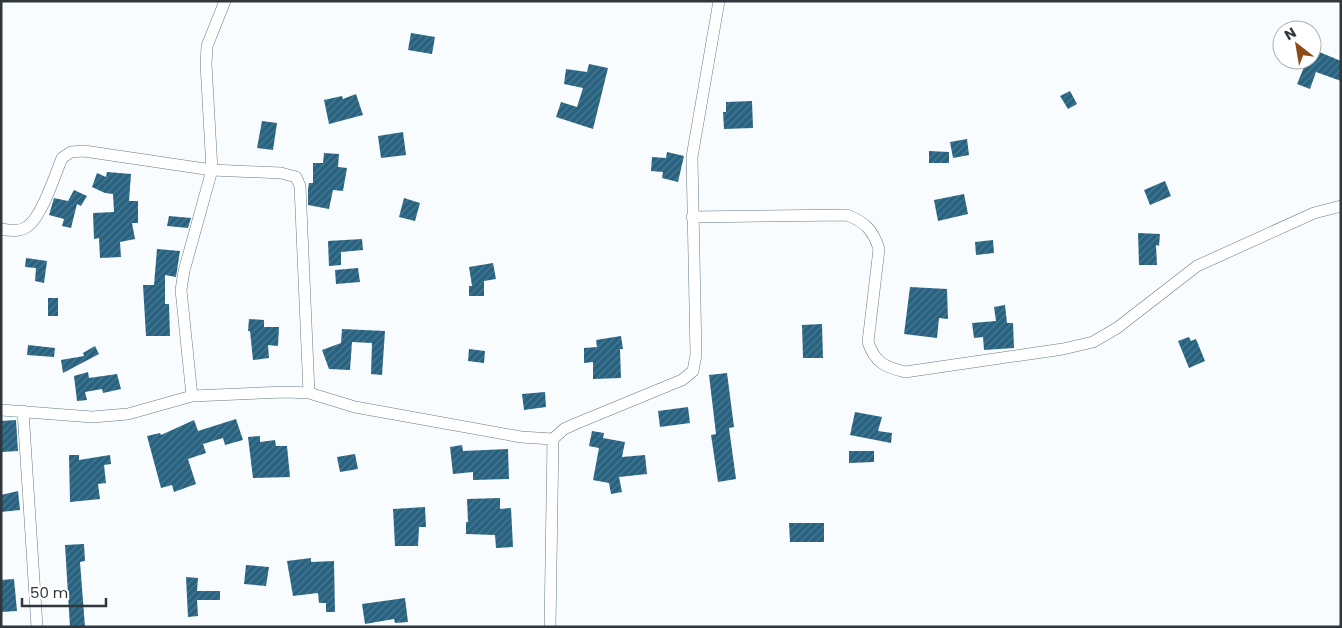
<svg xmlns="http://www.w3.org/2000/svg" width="1342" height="628" viewBox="0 0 1342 628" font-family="Poppins,sans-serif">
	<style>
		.building { fill: url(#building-hatch) }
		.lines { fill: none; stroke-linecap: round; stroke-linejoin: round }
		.minor-casing { stroke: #677a85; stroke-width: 12 }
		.minor { stroke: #fff; stroke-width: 11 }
	</style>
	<defs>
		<pattern id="building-hatch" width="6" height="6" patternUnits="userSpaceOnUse" patternTransform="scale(1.25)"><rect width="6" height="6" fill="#276280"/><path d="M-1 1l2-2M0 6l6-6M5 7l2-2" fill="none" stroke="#4e7a91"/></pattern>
	</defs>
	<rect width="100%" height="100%" fill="#f8fcff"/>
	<!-- building -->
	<path class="building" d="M411,33L435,37L432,54L408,50Z
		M1312,49L1341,61V81L1316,72L1310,89L1297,84L1307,60H1312Z
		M589,64L608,68L593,129L556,117L561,102L577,107L583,88L564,84L566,69L587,72Z
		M1070,91L1077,104L1068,109L1060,96Z
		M356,94L363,115L329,124L324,100L342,96L343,99Z
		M752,101L753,128L724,129L723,112H726V102Z
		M262,121L277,123L273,150L257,148Z
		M403,132L406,155L381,158L378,136Z
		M967,139L969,155L953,158L950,142Z
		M929,151L949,152V163H929Z
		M667,152L684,156L678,182L662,178L663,172L651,171L652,157L666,158Z
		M324,153L339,154L338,167L347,168L343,191L333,190L329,209L308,205V189L309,183H313V163H323Z
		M107,172L131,174L129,201H138V223H132L135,239L120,242L121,257L100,258L99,238L94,239L93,213L114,212L113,194L105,193L92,187L97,173L106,177Z
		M1165,181L1171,196L1150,205L1144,190Z
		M74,190L87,196L81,206L77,204L71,228L62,226L64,219L49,215L54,198L68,201Z
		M964,194L968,214L938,221L934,200Z
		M404,198L420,203L415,221L399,217Z
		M169,216L191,218L188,228L167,226Z
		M1138,233L1160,234L1159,246L1156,245L1157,265H1139Z
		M362,239L363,250L341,252V265L329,266L328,241Z
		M993,240L994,253L976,255L975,242Z
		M157,249L180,251L176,277L165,275V304H169L170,336H146L143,285H154Z
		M26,258L47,261L44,283L35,281L36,268L25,267Z
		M493,263L496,279L484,281V296H469V286H472L469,267Z
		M358,268L360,282L336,284L335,270Z
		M910,287L947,289L948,319L939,318L937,338L904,334Z
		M48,298H58V316H48Z
		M1005,305L1007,323H1013L1014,348L984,350L983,337L974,338L972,323L996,321L994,307Z
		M249,319L264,320V327H279L278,346L268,345L269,358L253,360L250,331H248Z
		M822,324L823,358H803L802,325Z
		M342,329L385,331L382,375L371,374L372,343L352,342L350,370L329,369L322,350L341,343Z
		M621,336L623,349H620L621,378L593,379V362L584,363V348L597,347L596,340Z
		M1189,337L1191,341L1196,339L1205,361L1189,368L1178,341Z
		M28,345L55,348L54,357L27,355Z
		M95,346L99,354L63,373L61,360L84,356L83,353Z
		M469,349L485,351L484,363L468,361Z
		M88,372L89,378L117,374L121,389L103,393L102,389L85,392L87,400L77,401L74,376Z
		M727,373L734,427L729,428L736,479L718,482L711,435L716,434L709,375Z
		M545,392L546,407L524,410L522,394Z
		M688,407L690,423L660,427L658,411Z
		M855,412L882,417L878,431L892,433L891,443L850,435Z
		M236,419L243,440L225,445L223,438L203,444L206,453L188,459L196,484L174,492L172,485L161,488L147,436L160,433L161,435L194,420L198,431Z
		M16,420L18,451L1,452V421Z
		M592,431L604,433L603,438L625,442L622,457L645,455L647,474L619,477L622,492L611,494L609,483L593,480L599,448L589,446Z
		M260,436V442L275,440L276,446H287L290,477L253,478L248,437Z
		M462,445L463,451L508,449L509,479L473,480V472L453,474L450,447Z
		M849,451H874V462L849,463Z
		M355,454L358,469L340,472L337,457Z
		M69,455H79V460L110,455L111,464L104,465L106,483L98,484L100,499L70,502Z
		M18,491L20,510L1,512V495Z
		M500,498V509L511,508L513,547L496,548L495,535L466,534V522H468L467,499Z
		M425,507L426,527H419L418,546H395L393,509Z
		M789,523H824V542H790Z
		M84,544L85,561L80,562L85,627H70L65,545Z
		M311,558V562L334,561L335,612H326V603H319L318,593L293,596L287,561Z
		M246,565L269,567L266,586L244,584Z
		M186,577L198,578L197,591H220V600H197L198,616L188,617Z
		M14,579L17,611L1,612V580Z
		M405,598L408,622L395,623L394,619L365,624L362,604Z"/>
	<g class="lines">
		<defs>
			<path id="minor" d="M692,217L847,215C865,222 873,230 879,249L868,342C875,363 885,367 905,372L1063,349L1093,342L1117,328L1197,266L1314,213L1341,206
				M1,229C11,231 20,232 28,226C42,216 55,175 62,158L71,152L84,151L212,170L281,173L296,177L300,186L309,393
				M192,396L181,290L184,271L212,170L206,64L207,46L225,1
				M1,410L92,417L128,414L192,396L286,392L309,393L355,407L521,437L553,439L564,429L575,424L682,380L693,371L696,355L692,157L719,1
				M23,411L37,627
				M550,627L553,439"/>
		</defs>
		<!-- minor casing -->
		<use href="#minor" class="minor-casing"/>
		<!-- minor -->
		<use href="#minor" class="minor"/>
	</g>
	<!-- border -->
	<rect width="1342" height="628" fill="none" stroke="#2f373c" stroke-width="5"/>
	<!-- north arrow -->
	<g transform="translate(1297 45) rotate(329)"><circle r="24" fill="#ffffff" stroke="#acafb1"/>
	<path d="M0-4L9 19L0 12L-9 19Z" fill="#8d4b18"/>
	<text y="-8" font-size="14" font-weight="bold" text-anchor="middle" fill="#2f373c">N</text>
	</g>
	<!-- scale -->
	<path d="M22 598v8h84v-8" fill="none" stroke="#2f373c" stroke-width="2.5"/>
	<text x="30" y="598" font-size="15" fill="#2f373c" stroke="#ffffff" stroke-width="4" paint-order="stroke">50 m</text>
</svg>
